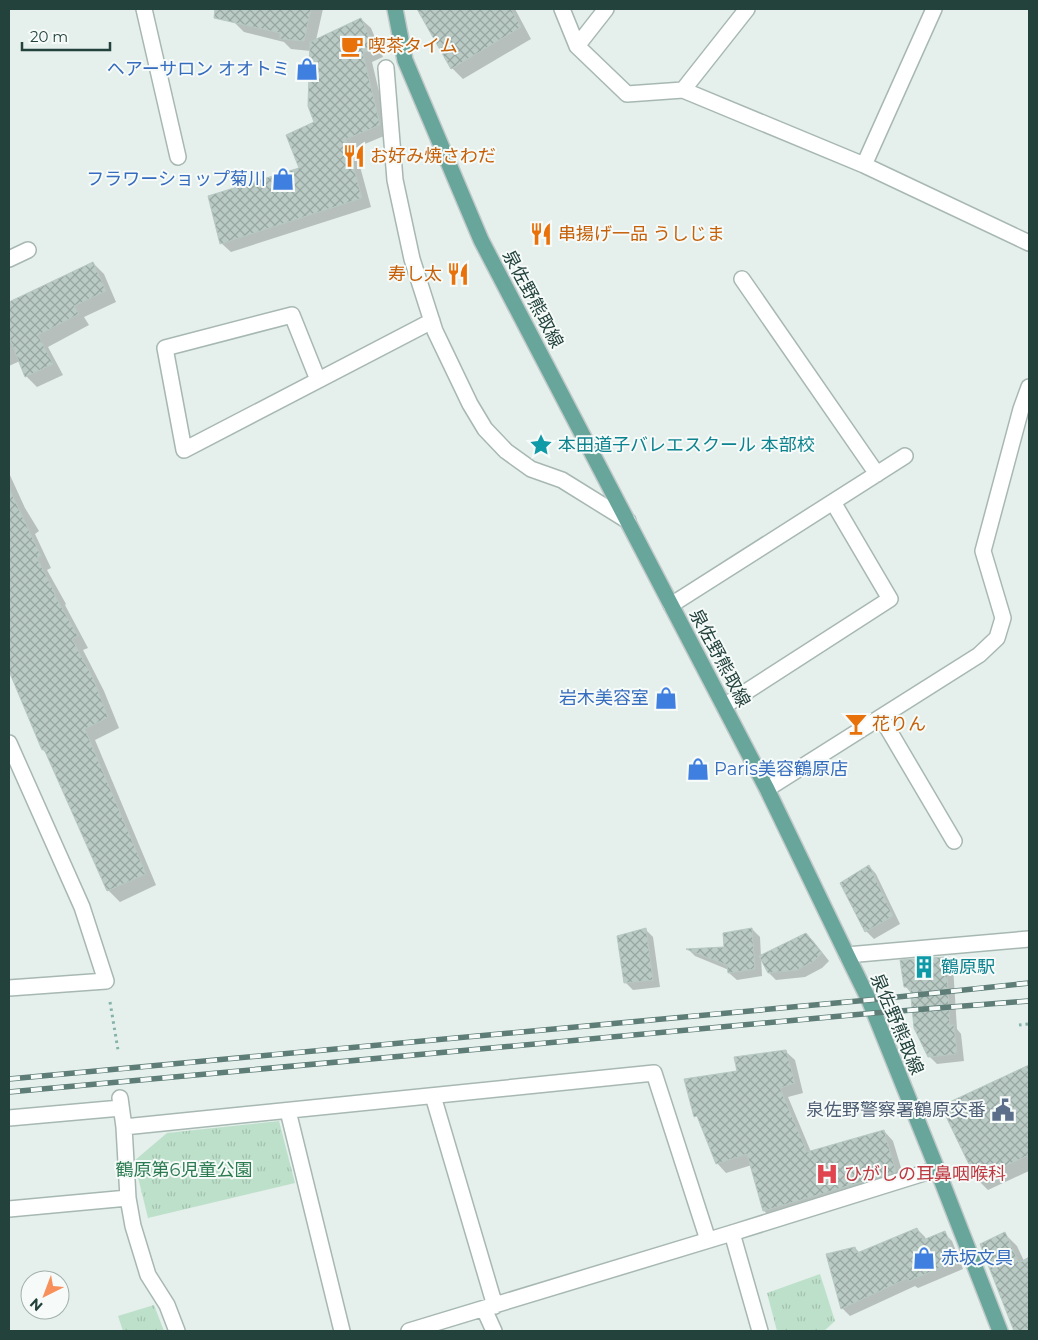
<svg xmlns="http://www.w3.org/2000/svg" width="1038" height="1340" viewBox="0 0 1038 1340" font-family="Montserrat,'Noto Sans JP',sans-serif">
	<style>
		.park { fill: url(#park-tufts) }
		.shadow { fill: #0003 }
		.building { fill: url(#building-cross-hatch); stroke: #b7c9c3 }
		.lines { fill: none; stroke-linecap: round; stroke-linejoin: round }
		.minor-casing { stroke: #a7b8b3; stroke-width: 18 }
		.major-casing { stroke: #c1cac8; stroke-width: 18 }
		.path { stroke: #84b3a9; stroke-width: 3; stroke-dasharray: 2.5 4; stroke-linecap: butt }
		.minor { stroke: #fff; stroke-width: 15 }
		.major { stroke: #68a69c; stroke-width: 15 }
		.rail-casing { stroke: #5e7d77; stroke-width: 5.5 }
		.rail { stroke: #f6fbf9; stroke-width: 4; stroke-dasharray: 11; stroke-linecap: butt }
		.labels { text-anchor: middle; stroke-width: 4; stroke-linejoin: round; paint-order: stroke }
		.food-label { font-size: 18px; fill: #c56008; stroke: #f6fbf9; text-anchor: start }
		.shop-label { font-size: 18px; fill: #366cbe; stroke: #f6fbf9; text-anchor: end }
		.street-label { font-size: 18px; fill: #23423c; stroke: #f6fbf9 }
		.culture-label { font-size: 18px; fill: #0d838f; stroke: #f6fbf9; text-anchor: start }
		.service-label { font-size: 18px; fill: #4e5e75; stroke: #f6fbf9; text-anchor: end }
		.park-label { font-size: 18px; fill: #2b7b51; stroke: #f6fbf9 }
		.health-label { font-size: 18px; fill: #be3a42; stroke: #f6fbf9; text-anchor: start }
	</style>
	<defs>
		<pattern id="park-tufts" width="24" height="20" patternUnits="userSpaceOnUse" patternTransform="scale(1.25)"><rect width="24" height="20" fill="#bde0ca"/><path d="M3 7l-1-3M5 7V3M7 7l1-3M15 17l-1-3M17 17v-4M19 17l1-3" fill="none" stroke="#a2c1ae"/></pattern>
		<pattern id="building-cross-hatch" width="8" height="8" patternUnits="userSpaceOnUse" patternTransform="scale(1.25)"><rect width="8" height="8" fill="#bacac5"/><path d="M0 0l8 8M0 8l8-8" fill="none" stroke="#97a6a1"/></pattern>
	</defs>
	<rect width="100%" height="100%" fill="#e5efeb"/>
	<!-- park -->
	<path class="park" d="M279,1121L295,1183L148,1218L134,1161L167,1133Z
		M820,1274L835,1321L824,1331H777L767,1293Z
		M154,1305L164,1331H123L118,1316Z"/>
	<!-- shadow -->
	<path class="shadow" d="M236,9H323L316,40L361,19L371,28L383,57L372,62L389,134L355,148L371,207L231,252L221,243L301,168L315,123L311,51L291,49L284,42L244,32L234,22Z
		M422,9H515L531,39L463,79L452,68L420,11Z
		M93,263L104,274L116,302L84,317L89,325L48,347L63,375L37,387L26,376L20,361L9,366V303Z
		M9,473L25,508L39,531L35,534L51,568L47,570L66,604L65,605L88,648L83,650L104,691L119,728L95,740L156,885L120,902L108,890L47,754L43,750L9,667Z
		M869,866L876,874L900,924L874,939L866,931Z
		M645,929L653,937L660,987L633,990L625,982Z
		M752,929L760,937L761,957L806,934L814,942L829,961L822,968L805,977L776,980L769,973L761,957L762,976L737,980L729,973V970L695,956L689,950L726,948Z
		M9,948L10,982H9Z
		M946,958L953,966L957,1029L961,1034L964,1061L937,1064L929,1056L912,994L905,986Z
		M785,1051L795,1060L803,1093L788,1097L811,1152L884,1131L893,1141L905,1181L774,1220L764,1211L752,1165L726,1173L717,1163L701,1121L696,1116L738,1072Z
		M1029,1066V1171L988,1190L977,1179L943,1106Z
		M917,1229L925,1237L926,1240L944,1233L952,1241L963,1269L918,1288L915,1286L850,1316L842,1308L855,1248L860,1253Z
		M1005,1234L1017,1246L1024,1261L1029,1258V1331H1015L982,1244Z"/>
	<!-- building -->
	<path class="building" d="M215,9H311L304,41L280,39V33L214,18Z
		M417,9H511L521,27L451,69Z
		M361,18L375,48L363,53L380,125L346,139L362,198L220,244L208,196L299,168L286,135L314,122L308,106L310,42Z
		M93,262L106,291L74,306L79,314L38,335L53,364L25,377L9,337V302Z
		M9,488L41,556L37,558L55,593L54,594L78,636L72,639L93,678L108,717L85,729L146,874L107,891L44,749L42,750L9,671Z
		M869,865L893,916L865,932L840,883Z
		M646,928L653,980L624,983L617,936Z
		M752,928L755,969L728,973L727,965L686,949L724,947L723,933Z
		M806,933L822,953L814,961L797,970L768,973L759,956Z
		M946,957L950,1025H954L957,1054L928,1057L914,1028L910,987H904L900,960Z
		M786,1050L795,1083L780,1088L807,1152L884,1130L896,1172L763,1211L747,1154L716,1164L697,1116L694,1117L684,1079L737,1071L734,1057Z
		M1029,1065V1155L976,1179L941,1106Z
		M917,1228L923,1240L945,1231L957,1261L909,1281L908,1278L841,1309L826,1254L855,1247L857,1253Z
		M1005,1232L1019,1263L1029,1257V1331H1014L980,1244Z"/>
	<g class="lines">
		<defs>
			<path id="minor" d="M144,9L178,157
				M562,9L577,46L627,94L683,90L864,165L1029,243
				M577,46L606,9
				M386,68L395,180L412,259L435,331L470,404L485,429L506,451L531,469L562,480L628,521
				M683,90L747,9
				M864,165L934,9
				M9,259L28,250
				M742,279L877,474
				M318,380L292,315L165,348L184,450L432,321
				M671,605L905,456
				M724,706L890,599L833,502
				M881,717L954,841
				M9,743L82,907L106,981L9,988
				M767,789L979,655L997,638L1003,618L983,551L1021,409L1029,387
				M847,955L1029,939
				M433,1096L495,1306
				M120,1098L124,1127L128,1198L133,1226L148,1275L167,1305L177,1331
				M288,1111L342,1331
				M9,1118L121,1108
				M124,1127L654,1073L708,1240
				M9,1209L128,1198
				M732,1233L760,1331
				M484,1309L494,1331
				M409,1331L732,1233L937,1169"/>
			<path id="major" d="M395,9L405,60L481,240L767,789L847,955L869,1000L937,1169L1000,1331"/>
		</defs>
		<!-- minor casing -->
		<use href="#minor" class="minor-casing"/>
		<!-- major casing -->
		<use href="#major" class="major-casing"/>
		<!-- path -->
		<path class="path" d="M110,1002L118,1050
			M1019,1025L1029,1024"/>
		<!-- minor -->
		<use href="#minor" class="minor"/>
		<!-- major -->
		<use href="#major" class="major"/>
		<defs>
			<path id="rail" d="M9,1079L869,1000L1029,983
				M9,1092L874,1013L1029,1001"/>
		</defs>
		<!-- rail casing -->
		<use href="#rail" class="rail-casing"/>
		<!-- rail -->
		<use href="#rail" class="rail"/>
	</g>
	<!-- icons -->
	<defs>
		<symbol id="cafe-bare" viewBox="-9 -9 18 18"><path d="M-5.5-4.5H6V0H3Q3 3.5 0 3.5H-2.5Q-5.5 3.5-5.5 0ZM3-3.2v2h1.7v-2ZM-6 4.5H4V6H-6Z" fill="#e8710a" stroke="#f6fbf9" stroke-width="2.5" paint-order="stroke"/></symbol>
		<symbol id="shop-bare" viewBox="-9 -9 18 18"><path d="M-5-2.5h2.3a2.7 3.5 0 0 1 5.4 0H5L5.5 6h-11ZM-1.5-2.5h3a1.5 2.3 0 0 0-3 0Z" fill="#3f7fe0" stroke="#f6fbf9" stroke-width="2.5" paint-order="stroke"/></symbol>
		<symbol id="restaurant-bare" viewBox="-9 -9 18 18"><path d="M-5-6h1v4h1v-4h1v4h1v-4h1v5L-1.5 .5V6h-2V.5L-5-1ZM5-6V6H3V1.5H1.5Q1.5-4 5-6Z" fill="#e8710a" stroke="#f6fbf9" stroke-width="2.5" paint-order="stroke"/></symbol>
		<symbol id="sight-bare" viewBox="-9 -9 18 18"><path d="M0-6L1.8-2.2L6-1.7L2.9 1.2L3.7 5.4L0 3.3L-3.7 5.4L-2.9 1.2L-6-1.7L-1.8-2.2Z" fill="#0f9aa8" stroke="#f6fbf9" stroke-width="2.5" paint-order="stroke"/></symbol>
		<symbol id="bar-bare" viewBox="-9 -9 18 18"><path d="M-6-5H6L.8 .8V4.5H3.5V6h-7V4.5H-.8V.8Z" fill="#e8710a" stroke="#f6fbf9" stroke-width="2.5" paint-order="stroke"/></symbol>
		<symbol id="building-bare" viewBox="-9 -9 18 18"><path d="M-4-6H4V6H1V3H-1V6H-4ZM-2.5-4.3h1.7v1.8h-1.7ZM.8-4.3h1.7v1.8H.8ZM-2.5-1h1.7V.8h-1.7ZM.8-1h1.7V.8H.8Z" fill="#0f9aa8" stroke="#f6fbf9" stroke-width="2.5" paint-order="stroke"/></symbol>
		<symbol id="civic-bare" viewBox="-9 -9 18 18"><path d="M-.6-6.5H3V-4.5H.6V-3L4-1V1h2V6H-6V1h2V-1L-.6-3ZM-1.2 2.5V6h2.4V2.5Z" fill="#5c6f8a" stroke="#f6fbf9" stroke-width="2.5" paint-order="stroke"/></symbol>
		<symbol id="hospital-bare" viewBox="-9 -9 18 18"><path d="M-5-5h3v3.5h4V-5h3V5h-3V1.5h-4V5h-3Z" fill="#e0444e" stroke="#f6fbf9" stroke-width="2.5" paint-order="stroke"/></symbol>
	</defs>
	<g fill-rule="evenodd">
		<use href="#cafe-bare" x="336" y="30" width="32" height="32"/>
		<use href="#shop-bare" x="291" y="53" width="32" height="32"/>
		<use href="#restaurant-bare" x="338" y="140" width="32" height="32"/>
		<use href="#shop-bare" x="267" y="163" width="32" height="32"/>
		<use href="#restaurant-bare" x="525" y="218" width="32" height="32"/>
		<use href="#restaurant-bare" x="442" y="258" width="32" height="32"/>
		<use href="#sight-bare" x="525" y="429" width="32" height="32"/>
		<use href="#shop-bare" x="650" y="682" width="32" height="32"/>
		<use href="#bar-bare" x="840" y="708" width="32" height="32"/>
		<use href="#shop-bare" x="682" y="753" width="32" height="32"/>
		<use href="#building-bare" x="908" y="951" width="32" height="32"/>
		<use href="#civic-bare" x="987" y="1094" width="32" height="32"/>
		<use href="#hospital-bare" x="811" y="1158" width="32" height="32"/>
		<use href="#shop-bare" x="908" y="1242" width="32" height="32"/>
	</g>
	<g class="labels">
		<!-- food labels -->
		<g class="food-label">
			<text x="368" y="52">喫茶タイム</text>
			<text x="370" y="162">お好み焼さわだ</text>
			<text x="558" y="240">串揚げ一品 うしじま</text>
			<text x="442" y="280" text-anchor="end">寿し太</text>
			<text x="872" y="730">花りん</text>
		</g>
		<!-- shop labels -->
		<g class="shop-label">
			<text x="290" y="75">ヘアーサロン オオトミ</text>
			<text x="266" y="185">フラワーショップ菊川</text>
			<text x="649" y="704">岩木美容室</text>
			<text x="714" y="775" text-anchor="start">Paris美容鶴原店</text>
			<text x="941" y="1264" text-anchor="start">赤坂文具</text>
		</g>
		<!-- street labels -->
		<g class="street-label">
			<text transform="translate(533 299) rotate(62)" y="6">泉佐野熊取線</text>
			<text transform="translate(720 658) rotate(62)" y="6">泉佐野熊取線</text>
			<text transform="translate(897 1024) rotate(67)" y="6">泉佐野熊取線</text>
		</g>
		<!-- culture labels -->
		<g class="culture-label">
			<text x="558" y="451">本田道子バレエスクール 本部校</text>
			<text x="941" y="973">鶴原駅</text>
		</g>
		<!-- service labels -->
		<g class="service-label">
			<text x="986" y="1116">泉佐野警察署鶴原交番</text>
		</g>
		<!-- park labels -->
		<g class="park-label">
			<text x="184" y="1176">鶴原第6児童公園</text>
		</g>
		<!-- health labels -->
		<g class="health-label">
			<text x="844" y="1180">ひがしの耳鼻咽喉科</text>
		</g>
	</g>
	<!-- border -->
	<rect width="1038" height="1340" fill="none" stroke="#23423c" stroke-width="20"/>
	<!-- north arrow -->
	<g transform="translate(45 1295) rotate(222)"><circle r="24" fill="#f6fbf9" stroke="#a2b1ad"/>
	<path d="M0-4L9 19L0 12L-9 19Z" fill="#f7905a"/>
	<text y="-8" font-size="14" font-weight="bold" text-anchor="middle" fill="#23423c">N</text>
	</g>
	<!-- scale -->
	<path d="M22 42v8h88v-8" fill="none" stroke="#23423c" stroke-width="2.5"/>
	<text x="30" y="42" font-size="15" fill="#23423c" stroke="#f6fbf9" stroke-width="4" paint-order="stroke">20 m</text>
</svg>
